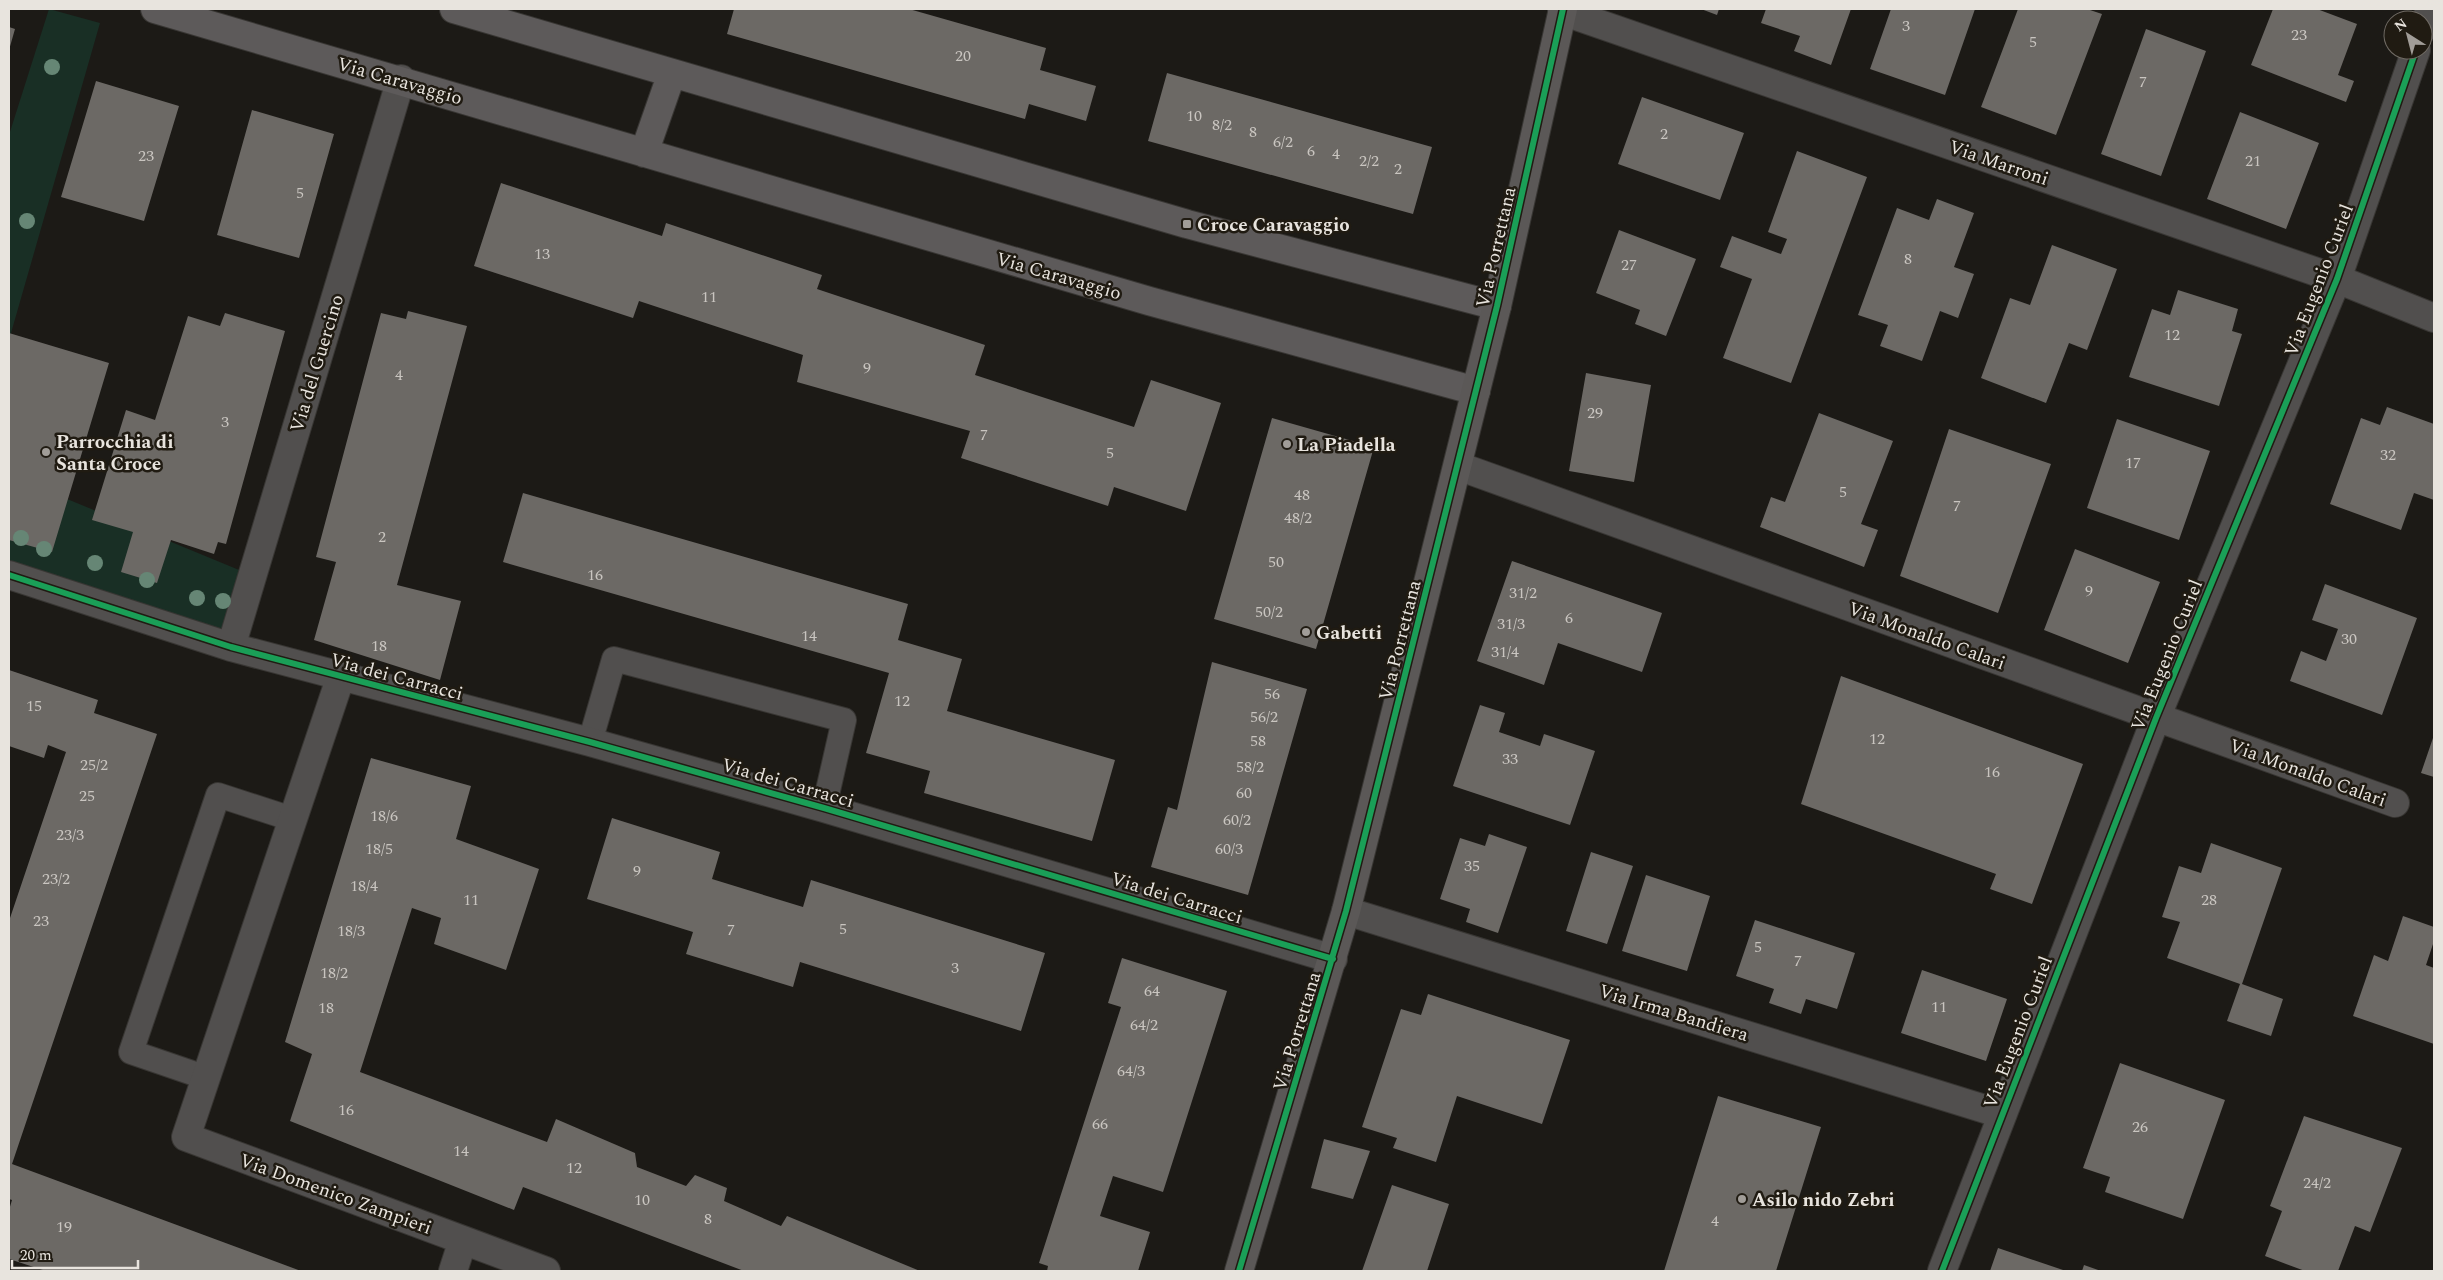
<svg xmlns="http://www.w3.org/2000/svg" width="2443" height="1280" viewBox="0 0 2443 1280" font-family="Spectral,serif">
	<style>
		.green { fill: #192f25 }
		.building { fill: #6c6965 }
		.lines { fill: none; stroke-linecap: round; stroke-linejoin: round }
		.lane-casing { stroke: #383633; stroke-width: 26 }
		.street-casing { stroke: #383633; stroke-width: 30 }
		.secondary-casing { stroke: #383633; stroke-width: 30 }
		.primary-casing { stroke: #383633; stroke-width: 30 }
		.lane { stroke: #514f4e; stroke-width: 24 }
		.street { stroke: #514f4e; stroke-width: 28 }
		.secondary { stroke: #5d5a5a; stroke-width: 28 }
		.primary { stroke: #5b5857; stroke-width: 28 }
		.cycleway-casing { stroke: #201b12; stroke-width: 9 }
		.cycleway { stroke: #1a9f57; stroke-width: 6 }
		.tree { fill: #668675 }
		.poi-dot { fill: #a19d98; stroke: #201b12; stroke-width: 2 }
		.labels { text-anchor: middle; stroke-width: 5; stroke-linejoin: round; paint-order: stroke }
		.number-label { font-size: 16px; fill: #c9c5c0 }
		.street-label { font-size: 19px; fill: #e8e4de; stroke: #201b12 }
		.poi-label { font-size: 19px; font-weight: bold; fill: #e8e4de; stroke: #201b12; text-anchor: start }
	</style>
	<rect width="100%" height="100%" fill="#1c1a16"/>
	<!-- green -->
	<path class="green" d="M49,9L100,23L9,340V135Z
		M9,475L244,572L217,643L9,562Z"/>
	<!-- building -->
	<path class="building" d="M734,9H909L1046,48L1040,70L1096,86L1086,121L1029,104L1025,119L727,34Z
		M1701,9H1719L1717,15Z
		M1766,9H1851L1831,65L1794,51L1800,36L1761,23Z
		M1891,9H1975L1945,95L1870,69Z
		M2018,9H2087L2102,14L2056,135L1981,107Z
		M2273,9H2317L2357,24L2338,75L2354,81L2346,102L2251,65Z
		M9,27L15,29L9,50Z
		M2146,29L2206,51L2161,176L2101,154Z
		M1167,73L1432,147L1413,214L1148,141Z
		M96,81L179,106L144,221L61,197Z
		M1642,97L1744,133L1720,200L1618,164Z
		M252,110L334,134L299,258L217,235Z
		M2240,112L2319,143L2286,229L2207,199Z
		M1797,151L1867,177L1791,383L1723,358L1752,279L1720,267L1732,236L1781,254L1787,239L1768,232Z
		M501,183L662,236L666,223L822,275L817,289L985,345L975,375L1134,427L1151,380L1221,403L1186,511L1114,487L1108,506L961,458L970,431L797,382L803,355L639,301L633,318L474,266Z
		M1937,199L1974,213L1954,267L1974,274L1958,318L1940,311L1922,361L1880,346L1888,325L1858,315L1897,208L1929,220Z
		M1619,230L1696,259L1666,336L1635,324L1640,310L1596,293Z
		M2052,245L2117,269L2087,350L2069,343L2046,403L1981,378L2010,298L2030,305Z
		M2178,290L2238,309L2232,331L2242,334L2219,406L2129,377L2152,309L2170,315Z
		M408,311L467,326L397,585L461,601L440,680L314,640L336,562L316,557L381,313L406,319Z
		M225,313L285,331L226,544L218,542L214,554L171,540L157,583L121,572L133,532L92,520L126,410L155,420L188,316L220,326Z
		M9,333L109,363L52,552L9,540Z
		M1586,373L1651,385L1634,482L1569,471Z
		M2387,407L2434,424V500L2414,493L2401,530L2330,504L2361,418L2380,425Z
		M1819,413L1893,441L1861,524L1878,530L1864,567L1760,527L1771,497L1785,502Z
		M1272,418L1374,447L1316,649L1214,619Z
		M2117,419L2210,451L2179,540L2087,508Z
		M1949,429L2051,464L1998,613L1900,576Z
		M523,493L908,604L898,640L962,659L947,711L1115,760L1092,841L924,793L930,771L866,753L889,673L503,562Z
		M2075,549L2160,582L2128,663L2044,630Z
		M1512,561L1662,613L1642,672L1558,643L1544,685L1477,661Z
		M2325,584L2417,618L2382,715L2290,681L2301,651L2326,661L2338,629L2312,620Z
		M1212,662L1307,689L1248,895L1151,867L1168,807L1177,810Z
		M9,670L98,700L94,713L157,734L12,1164L301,1271H46L9,1259V1210L12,1200L9,1199V921L66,752L48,745L44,758L9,746Z
		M1841,676L2083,764L2032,904L1990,889L1996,874L1801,804Z
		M1480,705L1505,713L1499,732L1540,746L1544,734L1595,751L1570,825L1453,786Z
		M2434,735V777L2421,773Z
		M371,758L471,786L456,839L539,869L506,970L434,944L441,918L412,908L360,1072L547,1142L556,1119L635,1153L637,1167L686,1186L695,1175L727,1188L724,1201L781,1226L787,1216L920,1271H744L523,1187L514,1210L290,1121L312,1054L285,1042Z
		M612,818L720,852L712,879L803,907L811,880L1045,953L1021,1031L800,962L793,987L686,954L693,932L587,899Z
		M1489,834L1527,847L1498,933L1466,922L1470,909L1440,899L1460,838L1485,846Z
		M2211,843L2282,868L2242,984L2283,999L2271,1036L2227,1021L2240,984L2167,958L2180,922L2162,917L2179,866L2201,873Z
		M1591,852L1633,866L1607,944L1566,931Z
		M1646,875L1710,896L1687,971L1622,951Z
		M2403,916L2434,927V941L2426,965L2434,968V1044L2353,1016L2374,955L2388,961Z
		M1755,920L1855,953L1837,1009L1806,999L1801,1014L1769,1003L1774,989L1736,976Z
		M1122,958L1227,991L1163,1192L1113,1176L1100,1216L1150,1232L1138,1271H1047L1048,1266L1039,1263L1121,1007L1108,1003Z
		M1922,970L2007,999L1986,1061L1901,1033Z
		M1428,994L1570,1040L1542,1124L1457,1096L1436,1162L1393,1148L1397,1138L1362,1127L1401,1009L1421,1015Z
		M2120,1063L2225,1100L2183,1219L2105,1192L2110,1177L2083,1168Z
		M1718,1096L1821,1127L1776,1271H1664Z
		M2304,1116L2402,1148L2370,1232L2355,1226L2338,1271H2305L2265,1256L2282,1211L2270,1206Z
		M1324,1139L1370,1151L1353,1199L1311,1188Z
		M1392,1185L1449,1204L1427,1271H1362Z
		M1998,1248L2066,1271H1990Z
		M2084,1265L2101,1271H2082Z"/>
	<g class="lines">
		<defs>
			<path id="lane" d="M590,742L614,659L844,720L824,808
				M207,1078L131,1052L218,795L292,819"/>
			<path id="street" d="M1562,11L2337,279L2434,318
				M2423,29L2430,9
				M1458,466L2395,803
				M9,575L231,647L590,742L824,808L1333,959
				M231,647L401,79
				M341,676L186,1137L546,1271
				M1346,911L2001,1114
				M453,1271L463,1240
				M1942,1271L2156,718L2337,279L2416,50"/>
			<path id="secondary" d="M155,9L1149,301L1476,391
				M454,9L1187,224L1497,306
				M644,153L672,73"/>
			<path id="primary" d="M1239,1271L1346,911L1497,306L1563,9"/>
		</defs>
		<!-- lane casing -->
		<use href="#lane" class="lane-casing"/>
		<!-- street casing -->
		<use href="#street" class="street-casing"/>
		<!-- secondary casing -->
		<use href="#secondary" class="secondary-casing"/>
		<!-- primary casing -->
		<use href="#primary" class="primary-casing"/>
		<!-- lane -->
		<use href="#lane" class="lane"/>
		<!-- street -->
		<use href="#street" class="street"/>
		<!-- secondary -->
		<use href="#secondary" class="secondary"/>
		<!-- primary -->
		<use href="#primary" class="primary"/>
		<defs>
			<path id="cycleway" d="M9,575L231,647L590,742L824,808L1333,959
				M1239,1271L1346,911L1497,306L1563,9
				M1942,1271L2156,718L2337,279L2416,50"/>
		</defs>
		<!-- cycleway casing -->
		<use href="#cycleway" class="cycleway-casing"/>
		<!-- cycleway -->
		<use href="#cycleway" class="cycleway"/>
	</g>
	<!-- trees -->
	<g class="tree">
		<circle cx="52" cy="67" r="8"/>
		<circle cx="27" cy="221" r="8"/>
		<circle cx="21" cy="538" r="8"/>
		<circle cx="44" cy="549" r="8"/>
		<circle cx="95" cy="563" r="8"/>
		<circle cx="147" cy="580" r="8"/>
		<circle cx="197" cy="598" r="8"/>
		<circle cx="223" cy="601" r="8"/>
	</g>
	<!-- markers -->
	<g class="poi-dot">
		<rect x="1182" y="219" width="10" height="10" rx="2.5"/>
		<circle cx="1287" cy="444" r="5"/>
		<circle cx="46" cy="452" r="5"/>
		<circle cx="1306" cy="632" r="5"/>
		<circle cx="1742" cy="1199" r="5"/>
	</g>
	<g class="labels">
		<!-- number labels -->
		<g class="number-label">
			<text x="1906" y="31">3</text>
			<text x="2299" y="40">23</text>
			<text x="2033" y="47">5</text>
			<text x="963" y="61">20</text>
			<text x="2143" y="87">7</text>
			<text x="1194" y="121">10</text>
			<text x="1222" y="130">8/2</text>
			<text x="1253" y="137">8</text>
			<text x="1664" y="139">2</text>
			<text x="1283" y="147">6/2</text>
			<text x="1311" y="156">6</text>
			<text x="1336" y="159">4</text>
			<text x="146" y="161">23</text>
			<text x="1369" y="166">2/2</text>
			<text x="2253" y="166">21</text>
			<text x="1398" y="174">2</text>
			<text x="300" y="198">5</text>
			<text x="542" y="259">13</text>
			<text x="1908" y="264">8</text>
			<text x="1629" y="270">27</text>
			<text x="709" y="302">11</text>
			<text x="2172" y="340">12</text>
			<text x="867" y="373">9</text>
			<text x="399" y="380">4</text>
			<text x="1595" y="418">29</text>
			<text x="225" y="427">3</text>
			<text x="984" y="440">7</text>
			<text x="1110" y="458">5</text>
			<text x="2388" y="460">32</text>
			<text x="2133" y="468">17</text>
			<text x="1843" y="497">5</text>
			<text x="1302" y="500">48</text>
			<text x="1957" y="511">7</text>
			<text x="1298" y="523">48/2</text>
			<text x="382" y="542">2</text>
			<text x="1276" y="567">50</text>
			<text x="595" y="580">16</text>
			<text x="2089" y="596">9</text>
			<text x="1523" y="598">31/2</text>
			<text x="1269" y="617">50/2</text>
			<text x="1569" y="623">6</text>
			<text x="1511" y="629">31/3</text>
			<text x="809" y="641">14</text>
			<text x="2349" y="644">30</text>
			<text x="379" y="651">18</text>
			<text x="1505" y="657">31/4</text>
			<text x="1272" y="699">56</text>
			<text x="902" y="706">12</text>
			<text x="34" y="711">15</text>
			<text x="1264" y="722">56/2</text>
			<text x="1877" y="744">12</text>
			<text x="1258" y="746">58</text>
			<text x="1510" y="764">33</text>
			<text x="94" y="770">25/2</text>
			<text x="1250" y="772">58/2</text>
			<text x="1992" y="777">16</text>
			<text x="1244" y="798">60</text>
			<text x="87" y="801">25</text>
			<text x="384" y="821">18/6</text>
			<text x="1237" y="825">60/2</text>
			<text x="70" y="840">23/3</text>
			<text x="379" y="854">18/5</text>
			<text x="1229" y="854">60/3</text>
			<text x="1472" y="871">35</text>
			<text x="637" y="876">9</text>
			<text x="56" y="884">23/2</text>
			<text x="364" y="891">18/4</text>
			<text x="471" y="905">11</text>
			<text x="2209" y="905">28</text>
			<text x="41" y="926">23</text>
			<text x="843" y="934">5</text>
			<text x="731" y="935">7</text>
			<text x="351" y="936">18/3</text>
			<text x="1758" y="952">5</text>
			<text x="1798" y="966">7</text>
			<text x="955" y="973">3</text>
			<text x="334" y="978">18/2</text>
			<text x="1152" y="996">64</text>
			<text x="1939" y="1012">11</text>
			<text x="326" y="1013">18</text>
			<text x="1144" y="1030">64/2</text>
			<text x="1131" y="1076">64/3</text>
			<text x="346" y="1115">16</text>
			<text x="1100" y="1129">66</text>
			<text x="2140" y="1132">26</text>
			<text x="461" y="1156">14</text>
			<text x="574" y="1173">12</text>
			<text x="2317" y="1188">24/2</text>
			<text x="642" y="1205">10</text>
			<text x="708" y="1224">8</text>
			<text x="1715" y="1226">4</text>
			<text x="64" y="1232">19</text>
		</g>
		<!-- street labels -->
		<g class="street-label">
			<text transform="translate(400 80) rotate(16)" y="7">Via Caravaggio</text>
			<text transform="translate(1999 162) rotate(19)" y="7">Via Marroni</text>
			<text transform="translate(1495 247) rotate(-77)" y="7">Via Porrettana</text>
			<text transform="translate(1059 275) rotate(16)" y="7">Via Caravaggio</text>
			<text transform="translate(2318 280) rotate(-69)" y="7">Via Eugenio Curiel</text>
			<text transform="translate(316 363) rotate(-73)" y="7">Via del Guercino</text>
			<text transform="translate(1927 635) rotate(20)" y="7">Via Monaldo Calari</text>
			<text transform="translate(1399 640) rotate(-76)" y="7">Via Porrettana</text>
			<text transform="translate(2166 655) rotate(-68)" y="7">Via Eugenio Curiel</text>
			<text transform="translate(397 676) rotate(15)" y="7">Via dei Carracci</text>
			<text transform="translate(2308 772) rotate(20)" y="7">Via Monaldo Calari</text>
			<text transform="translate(788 782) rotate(16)" y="7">Via dei Carracci</text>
			<text transform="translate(1177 897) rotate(17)" y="7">Via dei Carracci</text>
			<text transform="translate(1674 1012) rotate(17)" y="7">Via Irma Bandiera</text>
			<text transform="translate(1296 1031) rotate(-73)" y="7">Via Porrettana</text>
			<text transform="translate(2017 1032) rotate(-69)" y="7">Via Eugenio Curiel</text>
			<text transform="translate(336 1193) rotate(20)" y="7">Via Domenico Zampieri</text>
		</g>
		<!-- poi labels -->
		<g class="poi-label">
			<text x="1197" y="231">Croce Caravaggio</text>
			<text x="56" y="448">Parrocchia di<tspan x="56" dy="22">Santa Croce</tspan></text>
			<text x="1297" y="451">La Piadella</text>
			<text x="1316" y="639">Gabetti</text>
			<text x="1752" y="1206">Asilo nido Zebri</text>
		</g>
	</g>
	<!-- border -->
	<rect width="2443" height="1280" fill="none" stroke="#e8e4de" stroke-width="20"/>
	<!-- north arrow -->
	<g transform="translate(2408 35) rotate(324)"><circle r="24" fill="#201b12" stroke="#706b64"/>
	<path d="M0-4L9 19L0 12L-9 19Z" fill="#a19d98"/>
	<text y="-8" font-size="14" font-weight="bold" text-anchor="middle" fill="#e8e4de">N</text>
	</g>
	<!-- scale -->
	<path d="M12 1260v8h126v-8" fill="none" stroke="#e8e4de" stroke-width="2.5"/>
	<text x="20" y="1260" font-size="15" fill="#e8e4de" stroke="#201b12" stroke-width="4" paint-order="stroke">20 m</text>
</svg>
